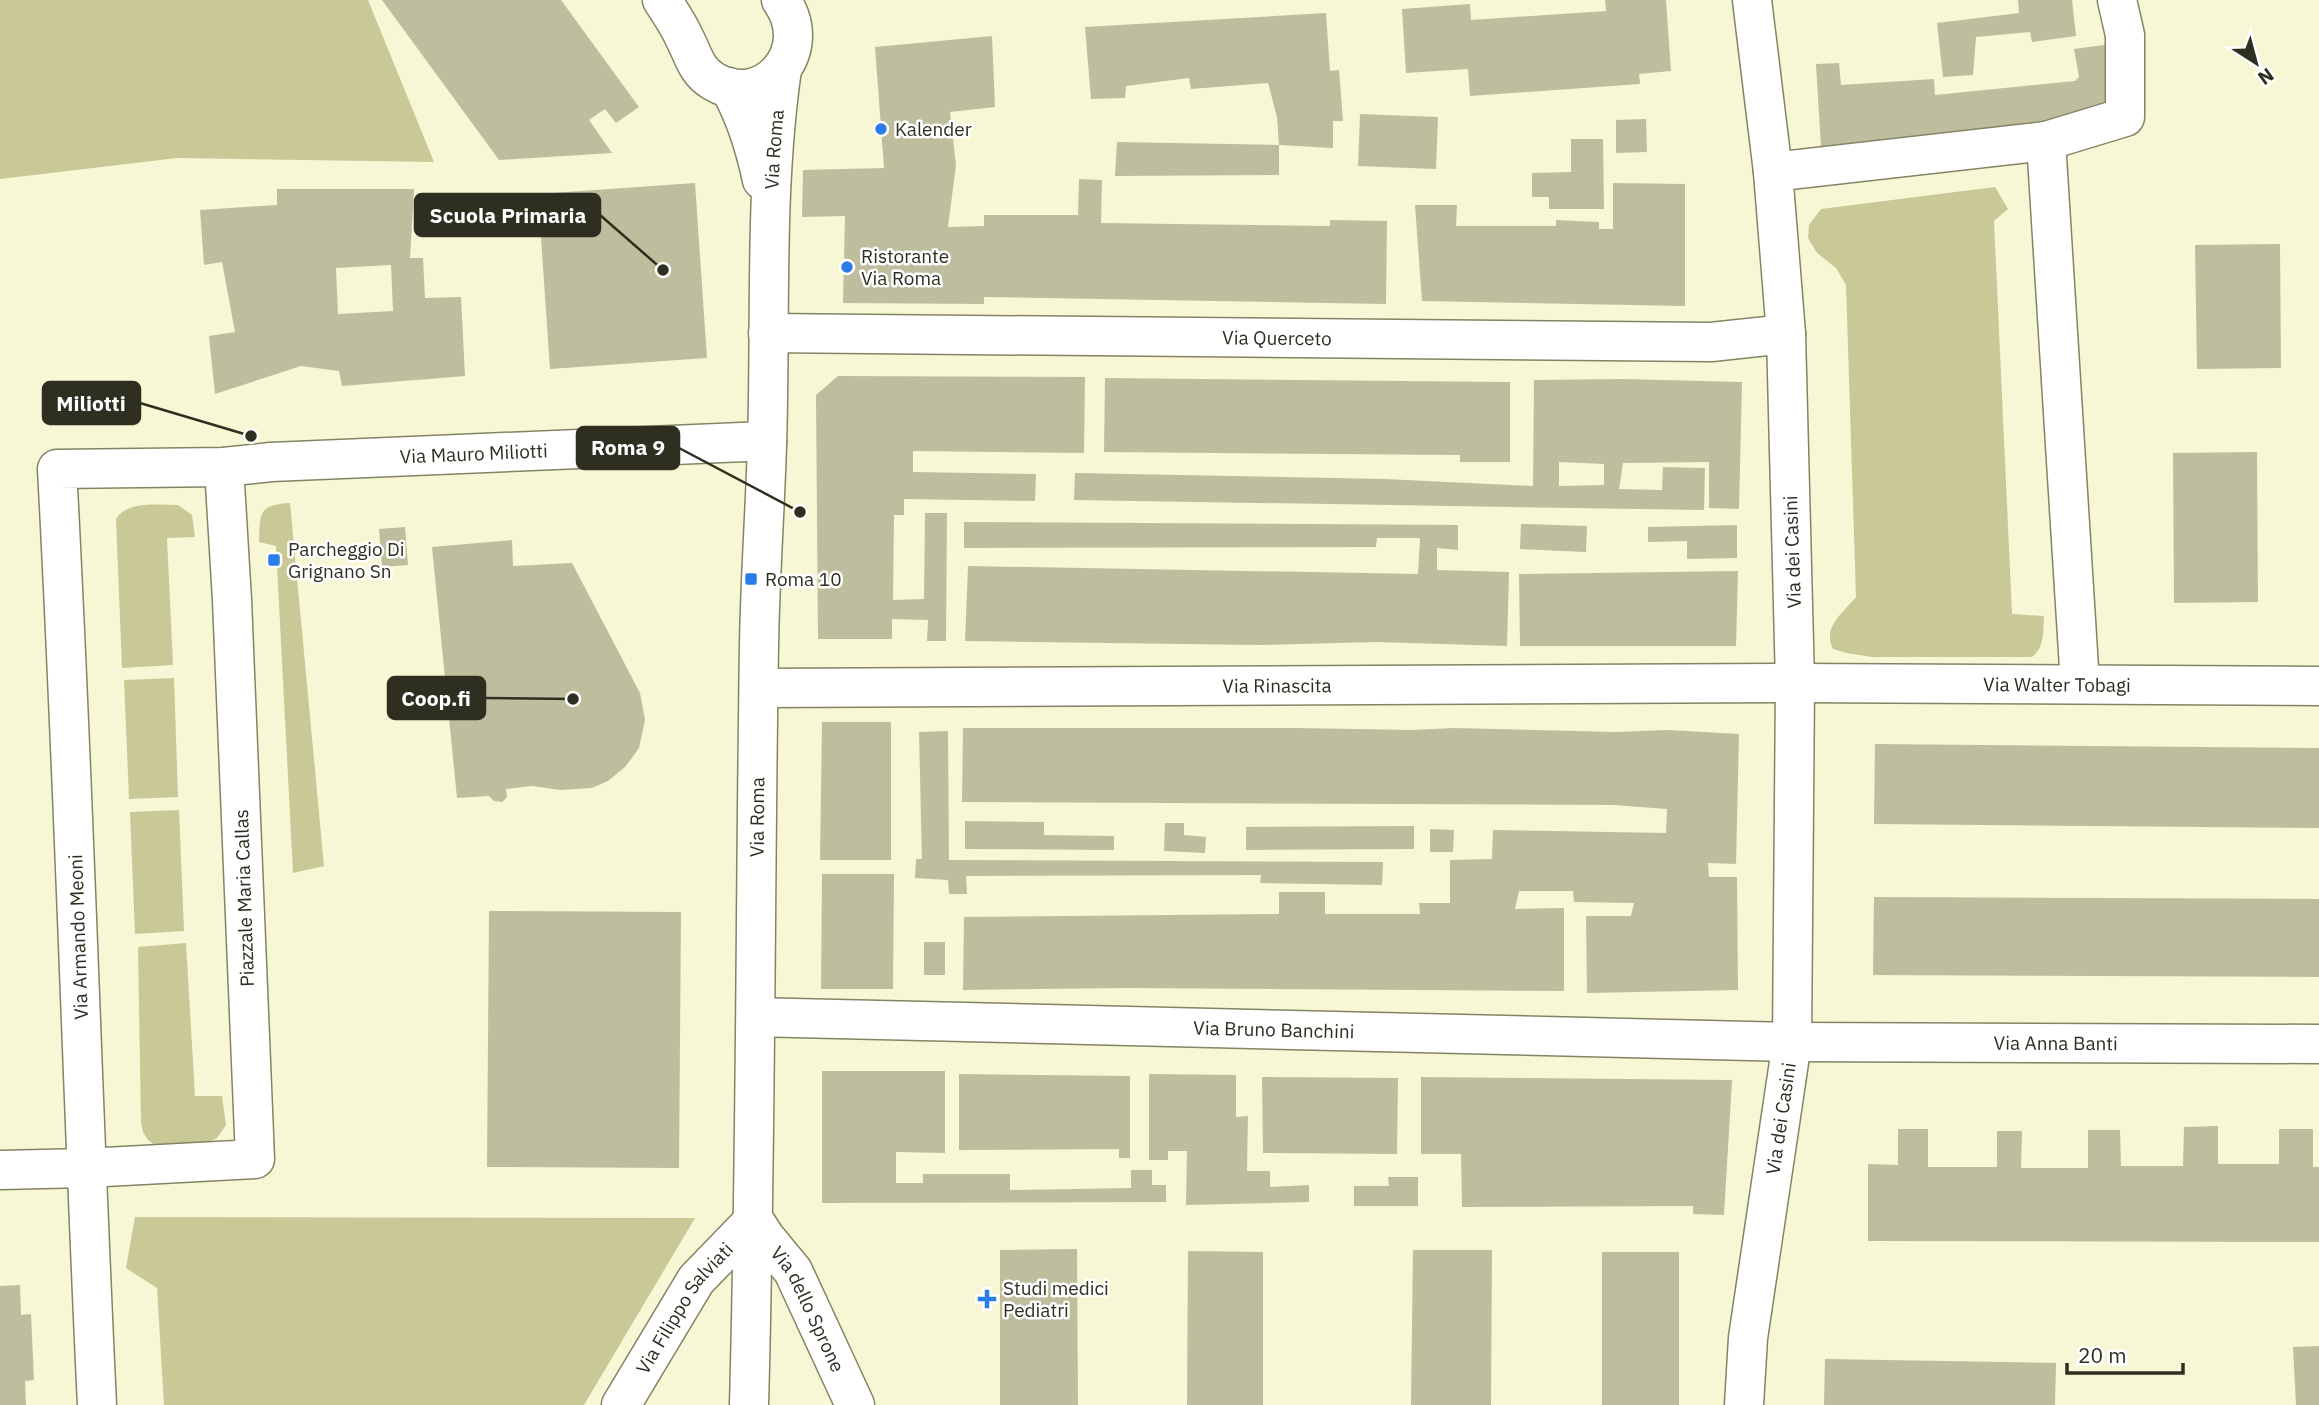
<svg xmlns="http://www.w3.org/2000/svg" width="2319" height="1405" viewBox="0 0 2319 1405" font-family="'IBM Plex Sans',sans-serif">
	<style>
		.green { fill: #c9c897 }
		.building { fill: #bebe9e; fill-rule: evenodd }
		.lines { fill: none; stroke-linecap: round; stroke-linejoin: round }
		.minor-casing { stroke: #848465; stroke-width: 41 }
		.minor { stroke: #fff; stroke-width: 38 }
		.poi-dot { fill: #2a7ce7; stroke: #fff; stroke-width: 2.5 }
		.labels { text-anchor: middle; stroke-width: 5; stroke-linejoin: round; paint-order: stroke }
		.poi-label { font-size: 19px; fill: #2e2e21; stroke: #fff; text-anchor: start }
		.street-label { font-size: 19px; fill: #2e2e21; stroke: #fff }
		.leader { fill: none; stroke: #2e2e21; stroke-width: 2.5 }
		.callout-dot { fill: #2e2e21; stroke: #fff; stroke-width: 2.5 }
		.callout { fill: #2e2e21; stroke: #2e2e21; stroke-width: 2.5 }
		.callout-label { font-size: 21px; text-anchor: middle; font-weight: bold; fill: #fff }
	</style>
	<rect width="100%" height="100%" fill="#f7f7d5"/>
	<!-- green -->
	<path class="green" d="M0,0H368L434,162L177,158L0,179Z
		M1995,187L2008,209L1994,221L2012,614L2044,616C2043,632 2045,647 2032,657H1872L1847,653L1833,649C1822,627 1843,613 1856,597L1846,285L1836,268L1817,253L1808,238L1809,225L1821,209Z
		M290,503L324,866L293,873L276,546L259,542C260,513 258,505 290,503Z
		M178,505L192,515L195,537L167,538L173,665L122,668L116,519C128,500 158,505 178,505Z
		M174,678L178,797L129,799L124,680Z
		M179,810L184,931L135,934L130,812Z
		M186,943L195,1096H222L226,1125L217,1138L208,1142L155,1145L148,1140L143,1132L141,1123L138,947Z
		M135,1217L695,1218L584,1405H164L157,1288L126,1268Z"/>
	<!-- building -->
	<path class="building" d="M382,0H561L639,107L616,123L605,109L589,120L612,153L499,160Z
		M1605,0H1666L1671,71L1639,74L1640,84L1470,96L1468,69L1406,73L1402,9L1470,4L1471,20L1606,11Z
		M2018,0H2072L2076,36L2032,42L2030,32L1976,37L1973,75L1943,77L1937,23L2019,13Z
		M1326,13L1330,71L1339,70L1343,121H1333V148L1279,145L1277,117L1268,83L1191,89L1189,78L1126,86L1125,98L1091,99L1085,27Z
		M992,36L995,107L950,112L956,165L948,227L984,226V215H1078L1079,179L1102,180L1101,223L1330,226V220L1387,221L1386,304L984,297V304L843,303L845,216L802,217L803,170L884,168L875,47Z
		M2111,44L2108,105L2080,117L1877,143L1821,147L1816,64L1839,63L1841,85L1934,79L1935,95L2075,81L2079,77L2074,49Z
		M1360,114L1438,117L1436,169L1358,166Z
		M1646,119L1647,152L1616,153V120Z
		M1571,139H1603L1604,209H1549V197H1532V173L1571,172Z
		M1117,142L1279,145V175L1115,176Z
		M695,183L707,358L550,369L538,194Z
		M1613,183L1685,184V306L1422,301L1415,205H1457L1456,226H1556V220L1599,222V229H1613Z
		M277,189H414L410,258H423L425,298L461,297L465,376L342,386L339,371L301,366L215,394L209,336L235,332L222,262L204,265L200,210L277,205ZM391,265L393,311L338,314L336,268Z
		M2280,244L2281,368L2197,369L2195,245Z
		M838,376L1085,377L1084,453L913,451V472L1036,474L1035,501L904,499V515H894L893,600L924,599L925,513H947L946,641H927L928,620L892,619V639H818L816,395Z
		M1105,378L1510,382V462H1460V455L1104,452Z
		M1624,379L1742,382L1739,509L1709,508V462L1623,463L1619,489L1662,490L1663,467L1705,468L1704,510L1074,500L1075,473L1385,479L1533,486L1534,380ZM1559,462L1604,464V485L1559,486Z
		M2257,452L2258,602L2174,603L2173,453Z
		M964,522L1458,525V550L1437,548V570L1509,572L1507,646L1377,642L1259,645L965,641L968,566L1418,574L1420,538H1377L1376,547L964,548Z
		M1521,524L1587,526L1586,552L1520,549Z
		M1737,525V558L1687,559V541L1648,542V527Z
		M405,527L408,565L382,567L379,529Z
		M512,540L513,566L572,563L640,693L645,720L639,748L626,766L608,781L592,788L560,790L532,786L506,789L507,797L502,802L494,801L489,796L457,798L432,547Z
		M1738,571L1736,646H1520L1519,574Z
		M822,722H891V860H820Z
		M963,728H1296L1412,730L1454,728L1616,732L1668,730L1739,734L1736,864L1708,863L1709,877H1737L1738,990L1587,993L1586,916H1631L1634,903L1574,902L1573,891H1519L1515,909L1564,908V991L1126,988L963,990L964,917L1279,914V892H1325V914H1420L1419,903H1450V860L1492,859L1493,830L1666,833L1667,809L1614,805L962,802Z
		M948,731L949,860L1383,862L1382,885L1260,883L1261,875L966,876L967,894H949L948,880L915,878L916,859H922L919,732Z
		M1875,744L2319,748V828L1874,824Z
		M965,821L1044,822V835L1114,836V850L965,849Z
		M1165,823H1184V835L1206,837L1205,853L1164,851Z
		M1414,826V849L1246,850V827Z
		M1430,829L1454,830L1453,852H1430Z
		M822,874H894L893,989H821Z
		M1874,897L2319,899V977L1873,975Z
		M489,911L681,912L679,1168L487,1167Z
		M924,942H945V975H924Z
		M822,1071H945V1153L896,1152V1183H923V1174H1010V1190L1131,1188V1170H1152V1185H1166V1202L822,1203Z
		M959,1074L1130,1076V1158H1119V1149L959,1150Z
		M1149,1074L1236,1075V1117L1248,1116L1247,1171H1270V1187L1309,1185V1202L1186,1205L1187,1151H1168V1160H1149Z
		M1262,1077L1398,1078L1397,1154L1263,1153Z
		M1421,1077L1732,1080L1724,1215L1693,1214V1206L1462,1207L1461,1154H1421Z
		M2218,1126V1164H2279V1129H2313V1167H2319V1242L1868,1241V1164L1898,1165V1129H1928V1167H1997V1131H2022L2021,1168H2088V1130H2120L2121,1166H2183L2184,1127Z
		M1388,1177H1418V1206H1354V1186H1389Z
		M1077,1249L1078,1405H1000V1250Z
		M1413,1250H1492L1491,1405H1411Z
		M1188,1251L1263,1252V1405H1187Z
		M1602,1252H1679V1405H1602Z
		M20,1285L21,1315L31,1314L34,1380L25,1381L26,1405H0V1286Z
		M2319,1346V1405H2296L2293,1347Z
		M1825,1359L2056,1363L2055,1405H1824Z"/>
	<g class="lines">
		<defs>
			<g id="minor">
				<path d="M662,0C670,12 678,24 684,37C693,54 696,71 713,81C762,111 818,52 781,0"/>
				<path d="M1752,0L1773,172"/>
				<path d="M729,87C746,117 755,147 762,180"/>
				<path d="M2046,141L2080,684"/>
				<path id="s1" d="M768,333L1711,342L1786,334"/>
				<path id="s2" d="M759,688L1795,683L2319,686"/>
				<path id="s3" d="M756,1017L1792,1042L2319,1044"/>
				<path d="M0,1170L86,1168L255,1159L232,600L224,467"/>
				<path id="s4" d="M754,1220L765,1237L793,1271L855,1405"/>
				<path id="s5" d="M97,1405C82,1093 74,781 57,469L224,467L271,462L767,441"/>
				<path id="s6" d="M621,1405L696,1280L754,1220"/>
				<path id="s7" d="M749,1405C756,1152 755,899 759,646C760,579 765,512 767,445C771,320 764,193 782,69"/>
				<path id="s8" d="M1744,1405L1748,1338L1792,1042L1795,683L1786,334L1773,172L2046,141L2125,117V35L2117,0"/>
			</g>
		</defs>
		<!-- minor casing -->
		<use href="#minor" class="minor-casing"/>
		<!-- minor -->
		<use href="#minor" class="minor"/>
	</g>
	<!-- markers -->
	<g class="poi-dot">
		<circle cx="881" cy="129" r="7"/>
		<circle cx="847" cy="267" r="7"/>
		<rect x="267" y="553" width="14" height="14" rx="3.5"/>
		<rect x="744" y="572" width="14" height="14" rx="3.5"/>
		<path d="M983.5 1288.5h7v7h7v7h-7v7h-7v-7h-7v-7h7z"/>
	</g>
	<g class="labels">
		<!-- poi labels -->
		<g class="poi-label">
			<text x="895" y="136">Kalender</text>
			<text x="861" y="263">Ristorante<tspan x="861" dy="22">Via Roma</tspan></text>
			<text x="288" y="556">Parcheggio Di<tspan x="288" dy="22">Grignano Sn</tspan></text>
			<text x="765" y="586">Roma 10</text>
			<text x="1003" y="1295">Studi medici<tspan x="1003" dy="22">Pediatri</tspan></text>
		</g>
		<!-- street labels -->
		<g class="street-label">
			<text dy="7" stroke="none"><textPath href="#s7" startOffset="1256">Via Roma</textPath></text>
			<text dy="7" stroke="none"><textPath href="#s1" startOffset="509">Via Querceto</textPath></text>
			<text dy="7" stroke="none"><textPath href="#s5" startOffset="1354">Via Mauro Miliotti</textPath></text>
			<text transform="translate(1792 552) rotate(-92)" y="7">Via dei Casini</text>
			<text dy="7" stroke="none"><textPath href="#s2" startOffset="518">Via Rinascita</textPath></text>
			<text dy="7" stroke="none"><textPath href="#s2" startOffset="1298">Via Walter Tobagi</textPath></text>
			<text dy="7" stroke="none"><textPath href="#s7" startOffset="588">Via Roma</textPath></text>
			<text transform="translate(244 898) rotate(-92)" y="7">Piazzale Maria Callas</text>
			<text transform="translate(78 937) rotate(-92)" y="7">Via Armando Meoni</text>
			<text dy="7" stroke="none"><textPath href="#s3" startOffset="518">Via Bruno Banchini</textPath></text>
			<text dy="7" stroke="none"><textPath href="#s3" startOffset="1300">Via Anna Banti</textPath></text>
			<text dy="7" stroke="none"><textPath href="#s8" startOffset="289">Via dei Casini</textPath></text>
			<text dy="7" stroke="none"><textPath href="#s6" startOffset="116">Via Filippo Salviati</textPath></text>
			<text dy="7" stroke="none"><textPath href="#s4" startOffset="105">Via dello Sprone</textPath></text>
		</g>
	</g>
	<!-- callouts -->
	<path class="leader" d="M663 270L600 215M251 436L140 403M800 512L679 448M573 699L485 698"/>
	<g class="callout-dot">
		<circle cx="663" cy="270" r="7"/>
		<circle cx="251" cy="436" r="7"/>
		<circle cx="800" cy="512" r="7"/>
		<circle cx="573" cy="699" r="7"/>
	</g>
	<g class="callout">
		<rect x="415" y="194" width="185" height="42" rx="7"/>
		<rect x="43" y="382" width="97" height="42" rx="7"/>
		<rect x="577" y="427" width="102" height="42" rx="7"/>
		<rect x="388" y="677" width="97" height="42" rx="7"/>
	</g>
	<g class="callout-label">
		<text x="508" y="223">Scuola Primaria</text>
		<text x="91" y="411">Miliotti</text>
		<text x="628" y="455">Roma 9</text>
		<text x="436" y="706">Coop.fi</text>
	</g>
	<!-- north arrow -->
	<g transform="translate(2256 63) rotate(144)" stroke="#ffffff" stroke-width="5" paint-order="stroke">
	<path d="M0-5L12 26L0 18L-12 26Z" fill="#2e2e21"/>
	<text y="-10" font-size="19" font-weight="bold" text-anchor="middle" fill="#2e2e21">N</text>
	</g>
	<!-- scale -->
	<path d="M2067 1363v10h116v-10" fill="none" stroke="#2e2e21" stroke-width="3.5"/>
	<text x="2078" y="1363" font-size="21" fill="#2e2e21" stroke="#ffffff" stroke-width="5" paint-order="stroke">20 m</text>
</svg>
